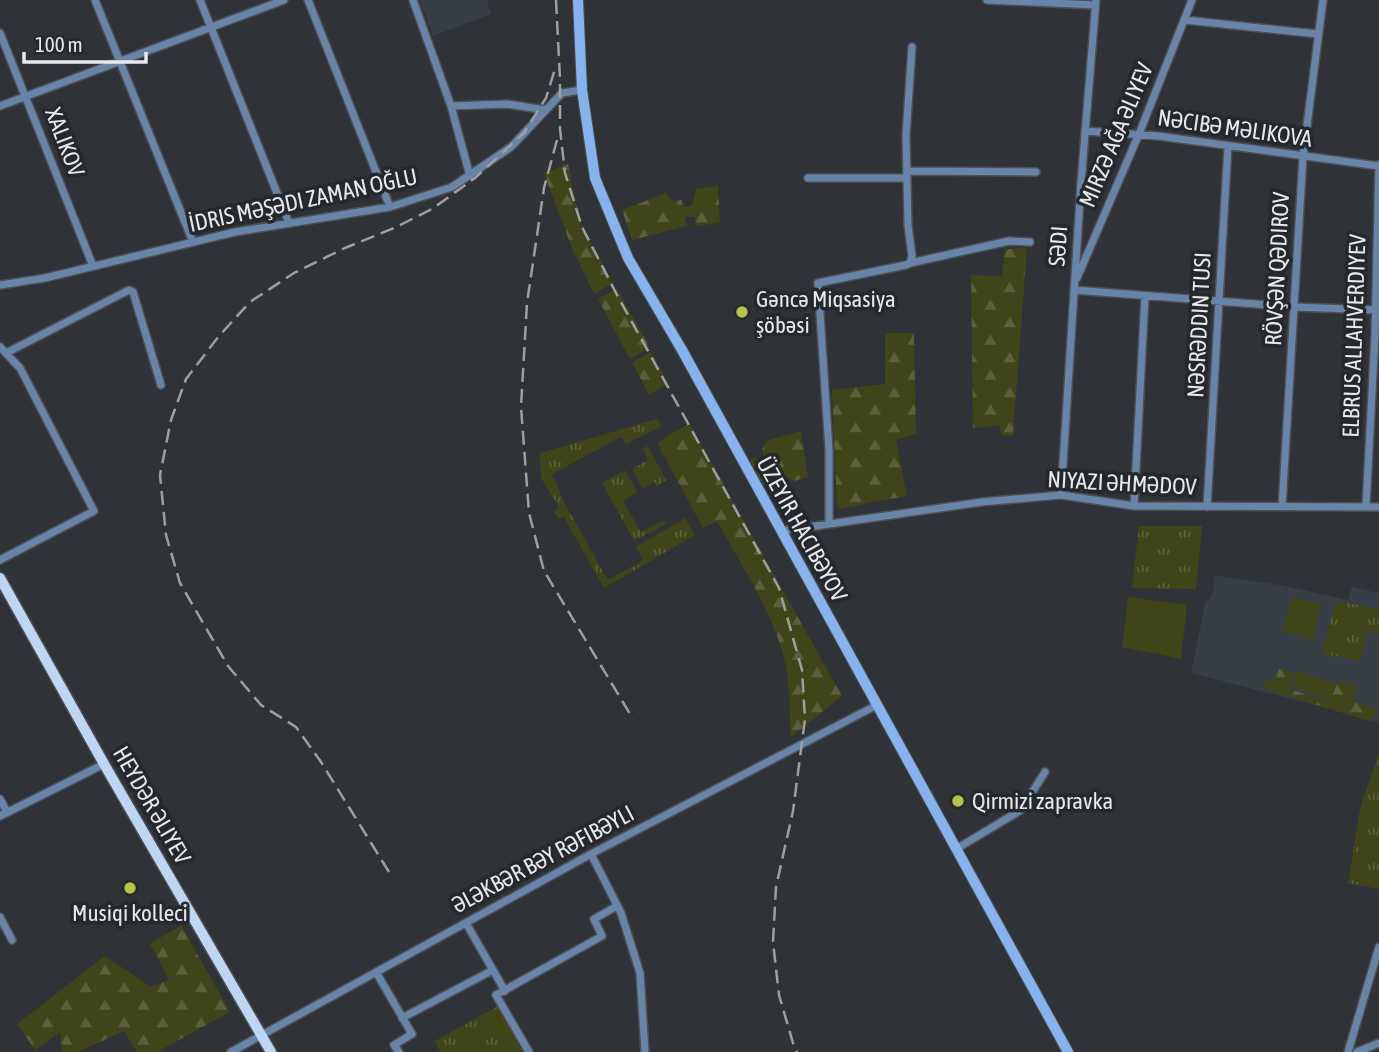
<svg xmlns="http://www.w3.org/2000/svg" width="1379" height="1052" viewBox="0 0 1379 1052" font-family="'Asap Condensed',sans-serif">
	<style>
		.built { fill: #373e46 }
		.grass { fill: url(#grass-tufts) }
		.forest { fill: url(#forest-firs) }
		.garden { fill: #3f4419 }
		.lines { fill: none; stroke-linecap: round; stroke-linejoin: round }
		.minor-casing { stroke: #4c4f53; stroke-width: 10 }
		.secondary-casing { stroke: #4c4f53; stroke-width: 12 }
		.primary-casing { stroke: #4c4f53; stroke-width: 13 }
		.minor { stroke: #6885a9; stroke-width: 7 }
		.secondary { stroke: #86b3ed; stroke-width: 10 }
		.primary { stroke: #bed6f4; stroke-width: 10 }
		.rail { stroke: #9d9fa3; stroke-width: 2.5; stroke-dasharray: 14 7; stroke-linecap: butt }
		.poi-dot { fill: #b6c149; stroke: #25282c; stroke-width: 2.5 }
		.labels { text-anchor: middle; stroke-width: 7; stroke-linejoin: round; paint-order: stroke }
		.street-label { font-size: 23px; fill: #e7e9ec; stroke: #25282c }
		.poi-label { font-size: 23px; fill: #e7e9ec; stroke: #25282c; text-anchor: start }
	</style>
	<defs>
		<pattern id="grass-tufts" width="24" height="20" patternUnits="userSpaceOnUse" patternTransform="scale(1.75)"><rect width="24" height="20" fill="#3f4419"/><path d="M3 7l-1-3M5 7V3M7 7l1-3M15 17l-1-3M17 17v-4M19 17l1-3" fill="none" stroke="#5b5f3b"/></pattern>
		<pattern id="forest-firs" width="22" height="20" patternUnits="userSpaceOnUse" patternTransform="scale(1.75)"><rect width="22" height="20" fill="#3f4419"/><path d="M5 1l3.5 6h-7zM16 11l3.5 6h-7z" fill="#5b5f3b"/></pattern>
	</defs>
	<rect width="100%" height="100%" fill="#2f3236"/>
	<!-- built -->
	<path class="built" d="M420,0H487L491,14L433,36Z
		M1214,575L1280,585L1348,600L1352,587L1379,593V722L1191,673L1205,604L1213,593Z"/>
	<!-- grass -->
	<path class="grass" d="M657,419L662,426L626,444L621,437L552,474L561,493L560,495L608,580L643,560L636,547L685,518L695,535L604,588L564,517L559,519L554,512L559,507L541,478L540,453Z
		M648,446L666,480L657,486L655,482L643,489L632,469L648,460L643,449Z
		M625,470L637,492L623,501L641,532L664,520L666,524L634,541L602,483Z
		M1139,526H1202L1196,589L1132,588Z
		M1336,601L1379,609V634L1367,632L1360,660L1322,654Z
		M1379,753V889L1348,883L1360,808Z
		M498,1006L527,1052H440L435,1041Z"/>
	<!-- forest -->
	<path class="forest" d="M568,164L576,203L583,228L613,283L594,294L571,246L544,173Z
		M718,186L720,223L695,226V217H685L687,226L632,240L622,210L666,193L672,201L682,200L683,207L692,205L696,189Z
		M1027,248L1013,436L1002,435L999,425L973,428L971,275L1002,276L1005,249Z
		M617,289L650,348L630,359L598,299Z
		M885,333H914L916,434L896,440L907,496L837,509L832,390L885,384Z
		M651,352L668,383L649,395L632,362Z
		M689,423L842,696L791,737C789,714 790,689 786,667C776,617 742,566 717,521L703,528L657,443Z
		M801,431L808,477L794,481L780,473L764,485L750,462L754,457L764,462L762,449L768,440Z
		M1279,669L1293,673L1289,689L1330,702L1338,681L1356,684L1353,701L1377,709L1372,722L1263,688L1265,680L1275,681Z
		M181,925L230,1012L157,1052H137L124,1031L78,1052H62L60,1032L35,1050L17,1024L105,956L151,987L169,980L150,944Z"/>
	<!-- garden -->
	<path class="garden" d="M1128,597L1187,605L1181,659L1122,647Z
		M1292,597L1321,604L1313,640L1283,631Z
		M1297,671L1335,683L1331,700L1292,687Z"/>
	<g class="lines">
		<defs>
			<path id="minor" d="M95,0L193,242
				M200,0L289,223
				M308,0L390,207
				M413,0L451,106L470,176
				M987,0L1095,5
				M1185,20L1318,34
				M0,33L93,266
				M0,106L284,0
				M451,106L507,104L546,110
				M1085,131L1158,136L1379,166
				M907,171L1036,172
				M808,178H907
				M910,263L1009,241L1030,242
				M1077,278L1139,134L1192,0
				M0,285L45,278L235,232L390,207L452,187L511,147L562,93L582,90
				M1074,290L1294,307L1376,310
				M0,347L20,368L94,511L0,560
				M6,353L129,290L133,292L161,385
				M1061,495L1081,183L1096,0
				M1134,506L1145,296
				M1207,507L1228,146
				M1282,507L1303,157L1323,0
				M1366,507L1375,335L1379,165
				M829,524V450L818,283L906,265L910,263L912,256L908,225L906,135L912,47
				M781,531L982,502L1061,495L1134,506L1379,507
				M0,799L7,812
				M0,816L104,764
				M956,849L1021,810L1045,772
				M591,854L621,913L640,973L645,1052
				M0,917L12,940
				M466,923L505,991
				M376,972L412,1034L394,1045L399,1052
				M402,1018L493,970
				M231,1052L591,854L877,705
				M529,1052L496,995L602,936L594,919L617,906
				M1348,1052L1379,947
				M1357,1052L1379,1043"/>
			<path id="secondary" d="M578,0L582,90L595,178L628,258L682,350L1068,1052"/>
			<path id="primary" d="M0,578L104,764L271,1052"/>
		</defs>
		<!-- minor casing -->
		<use href="#minor" class="minor-casing"/>
		<!-- secondary casing -->
		<use href="#secondary" class="secondary-casing"/>
		<!-- primary casing -->
		<use href="#primary" class="primary-casing"/>
		<!-- minor -->
		<use href="#minor" class="minor"/>
		<!-- secondary -->
		<use href="#secondary" class="secondary"/>
		<!-- primary -->
		<use href="#primary" class="primary"/>
		<!-- rail -->
		<path class="rail" d="M556,0L560,79V129L565,173L582,227L617,295L779,588L802,670L805,719L793,811L776,887L773,942L779,995L793,1043L797,1052
			M557,140L544,188L527,303L521,407L529,513L544,571L633,719
			M389,872L321,762L296,727L261,705L228,666L180,583L166,535L160,475L171,420L186,379L219,336L250,302L294,273L345,248L394,228L432,209L475,178L524,133L546,98L555,69"/>
	</g>
	<!-- markers -->
	<g class="poi-dot">
		<circle cx="742" cy="312" r="7"/>
		<circle cx="958" cy="801" r="7"/>
		<circle cx="130" cy="888" r="7"/>
	</g>
	<g class="labels">
		<!-- street labels -->
		<g class="street-label">
			<text transform="translate(1235 128) rotate(8)" y="8">NƏCIBƏ MƏLIKOVA</text>
			<text transform="translate(1116 135) rotate(-67)" y="8">MIRZƏ AĞA ƏLIYEV</text>
			<text transform="translate(65 142) rotate(69)" y="8">XALIKOV</text>
			<text transform="translate(303 200) rotate(-12)" y="8">İDRIS MƏŞƏDI ZAMAN OĞLU</text>
			<text transform="translate(1058 246) rotate(-86)" y="8">SƏDI</text>
			<text transform="translate(1277 269) rotate(-87)" y="8">RÖVŞƏN QƏDIROV</text>
			<text transform="translate(1199 325) rotate(-87)" y="8">NƏSRƏDDIN TUSI</text>
			<text transform="translate(1354 336) rotate(-88)" y="8">ELBRUS ALLAHVERDIYEV</text>
			<text transform="translate(1122 483) rotate(3)" y="8">NIYAZI ƏHMƏDOV</text>
			<text transform="translate(802 529) rotate(61)" y="8">ÜZEYIR HACIBƏYOV</text>
			<text transform="translate(152 805) rotate(60)" y="8">HEYDƏR ƏLIYEV</text>
			<text transform="translate(543 859) rotate(-28)" y="8">ƏLƏKBƏR BƏY RƏFIBƏYLI</text>
		</g>
		<!-- poi labels -->
		<g class="poi-label">
			<text x="756" y="307">Gəncə Miqsasiya<tspan x="756" dy="26">şöbəsi</tspan></text>
			<text x="972" y="809">Qirmizi zapravka</text>
			<text x="130" y="921" text-anchor="middle">Musiqi kolleci</text>
		</g>
	</g>
	<!-- scale -->
	<path d="M24 52v10h122v-10" fill="none" stroke="#e7e9ec" stroke-width="3.5"/>
	<text x="35" y="52" font-size="21" fill="#e7e9ec" stroke="#25282c" stroke-width="5" paint-order="stroke">100 m</text>
</svg>
